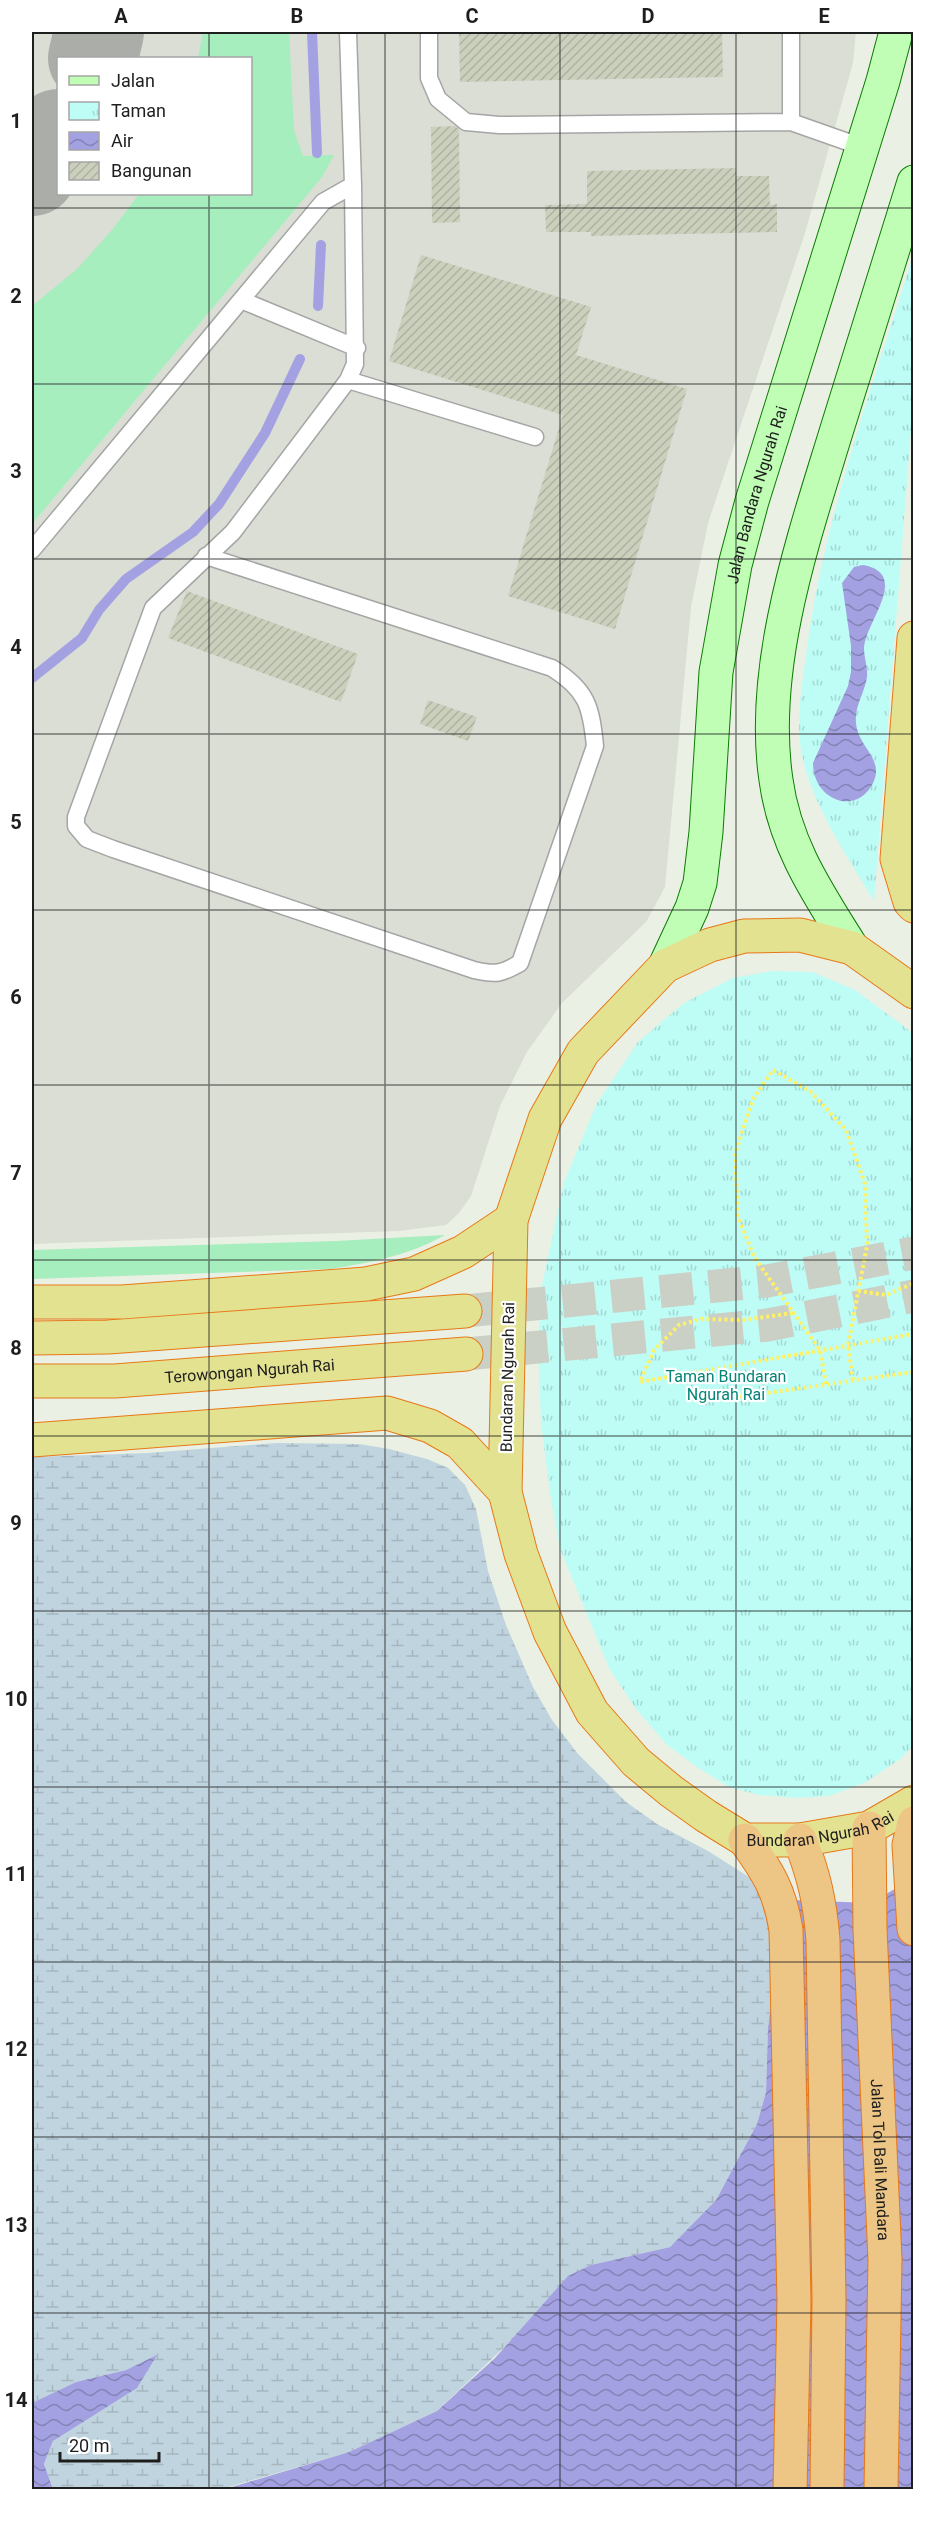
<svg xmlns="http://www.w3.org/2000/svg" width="945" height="2521" viewBox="0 0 945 2521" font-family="Roboto,sans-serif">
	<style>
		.airport { fill: #daded5; fill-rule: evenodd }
		.grass { fill: #a6eebd }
		.wetland { fill: url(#wetland-marsh) }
		.park { fill: url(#park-tufts) }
		.water { fill: url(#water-waves) }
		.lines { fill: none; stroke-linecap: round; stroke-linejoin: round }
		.stream { stroke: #a3a1e1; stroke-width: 10 }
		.taxiway { stroke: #abaea8; stroke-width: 90 }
		.building { fill: url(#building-hatch) }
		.trunk-tunnel { stroke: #cbd0c6; stroke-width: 33; stroke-dasharray: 33 16; stroke-linecap: butt }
		.service-casing { stroke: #a5a5a5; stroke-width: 19 }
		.secondary-casing { stroke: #0a7b00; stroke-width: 35 }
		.trunk-casing { stroke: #e77818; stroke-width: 35 }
		.motorway-casing { stroke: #e77818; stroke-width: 35 }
		.path { stroke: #fff166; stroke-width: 4; stroke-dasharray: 3 3; stroke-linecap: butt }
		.service { stroke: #fff; stroke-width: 16 }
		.secondary { stroke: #bffeb4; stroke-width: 33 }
		.trunk { stroke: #e3e290; stroke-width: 33 }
		.motorway { stroke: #edc686; stroke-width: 33 }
		.grid { fill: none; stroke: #1e1e1e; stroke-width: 1.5; stroke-opacity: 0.55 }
		.labels { text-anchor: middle; stroke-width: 4.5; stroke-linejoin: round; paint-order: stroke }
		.street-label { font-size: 16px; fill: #1e1e1e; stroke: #fff }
		.park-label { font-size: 16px; fill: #048577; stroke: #fff }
		.neatline { fill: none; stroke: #1e1e1e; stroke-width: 2 }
		.grid-label { font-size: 20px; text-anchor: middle; font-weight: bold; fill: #1e1e1e }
	</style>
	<defs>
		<pattern id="wetland-marsh" width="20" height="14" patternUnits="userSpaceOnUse" patternTransform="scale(1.5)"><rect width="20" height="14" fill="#c0d4df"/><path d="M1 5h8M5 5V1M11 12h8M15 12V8" fill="none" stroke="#a5b6bf"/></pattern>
		<pattern id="park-tufts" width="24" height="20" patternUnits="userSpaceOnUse" patternTransform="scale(1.5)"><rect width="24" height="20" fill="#befdf6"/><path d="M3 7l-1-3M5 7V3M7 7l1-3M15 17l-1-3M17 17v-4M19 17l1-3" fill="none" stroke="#a3d8d2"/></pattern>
		<pattern id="water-waves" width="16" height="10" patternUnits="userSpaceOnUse" patternTransform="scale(1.5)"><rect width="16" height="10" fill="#a3a1e1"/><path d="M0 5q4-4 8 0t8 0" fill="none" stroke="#8483b6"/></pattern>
		<pattern id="building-hatch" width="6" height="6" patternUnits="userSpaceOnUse" patternTransform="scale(1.5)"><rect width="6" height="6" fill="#cbd0bd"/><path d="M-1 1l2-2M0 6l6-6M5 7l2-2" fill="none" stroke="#aeb2a2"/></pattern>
	</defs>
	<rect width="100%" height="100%" fill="#eaf0e4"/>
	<!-- airport -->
	<path class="airport" d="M32,32H856L853,63L805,233L708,523L691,607L665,887L646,922L562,1003L527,1052L500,1106L471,1196L459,1213L446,1225L398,1231L32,1244ZM58,58H250V194H58Z"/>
	<!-- grass -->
	<path class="grass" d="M203,32H289L294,130L303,156L334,155L322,177L32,524V306L77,269L112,230L139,194H250V58H198Z
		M445,1235C410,1255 369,1263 330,1269L32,1279V1250L336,1241Z"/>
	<!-- wetland -->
	<path class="wetland" d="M276,1443L359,1444L389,1449L427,1459L448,1468L465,1485L476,1509L488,1571L506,1625L533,1687L552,1720L578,1754L626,1802L657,1824L708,1851L749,1877L770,1907L774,1984L768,2027L766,2092L757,2124L716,2200L670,2247L591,2265L437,2411L349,2452L222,2489H53L44,2464L53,2441L79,2422L156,2356L126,2370L76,2382L32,2403V1457L148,1453Z"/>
	<!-- park -->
	<path class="park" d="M913,256V405L874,901C847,856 810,802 801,750C796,719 802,685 806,655C823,520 873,385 913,256Z
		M772,971L812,972L855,990L914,1034L913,1746L900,1759L866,1782L829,1796L797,1798L759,1795L729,1787L697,1767L667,1745L636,1709L609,1668L560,1549L550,1493L541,1423L538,1348L541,1290L564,1182L597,1103L638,1042L684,1003L733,978Z"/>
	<!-- water -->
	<path class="water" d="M863,565C912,574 864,623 864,649C864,658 868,667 867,677C864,696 852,708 857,729C862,749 884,761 873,783C856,817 813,800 813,763L848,686L851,672V646L842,583L854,567Z
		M913,1878V2489L222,2490L349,2452L437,2411L495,2358L568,2276L591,2265L670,2247L716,2200L757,2124L766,2092L768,2027L774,1984V1949L765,1899L871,1903Z
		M157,2355L137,2388L53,2441L44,2464L53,2489H32V2403L76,2382L126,2370Z"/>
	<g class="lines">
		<!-- stream -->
		<path class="stream" d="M312,32L317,153
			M318,306L321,245
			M32,678L82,638L99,610L126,579L193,532L219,504L265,433L300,359"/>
		<!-- taxiway -->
		<path class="taxiway" d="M93,58L99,32
			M32,171L49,150L58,134"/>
	</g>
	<!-- building -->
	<path class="building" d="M459,32H722L723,77L460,82Z
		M455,126L459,129L460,222L432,223L431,127Z
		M736,168V176H769L770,205L777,204V232L591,236V232H546L545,205L587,204V171Z
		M421,255L591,307L576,355L687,389L615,629L508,596L563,415L389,361Z
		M187,591L358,654L341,702L168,638Z
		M428,700L477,717L468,741L420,724Z"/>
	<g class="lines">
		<!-- trunk-tunnel -->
		<path class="trunk-tunnel" d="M465,1311L767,1281L914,1253
			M466,1354L768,1325L914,1296"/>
		<defs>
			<path id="service" d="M429,32V78L438,99L466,122L499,125L791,122L862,147
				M791,32V122
				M241,300L357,348
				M348,380L535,437
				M32,550L323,202L353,185L348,32
				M206,556L552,668C587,690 591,706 595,746L520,963C501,974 496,975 474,970L113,849L87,839L76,826V817L153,608L233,532L348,380L355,364L353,185"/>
			<g id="secondary">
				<path d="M852,948C818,893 785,846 776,780C759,666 804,537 837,429C862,347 888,265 914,182"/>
				<path id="s1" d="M665,966L692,908L700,883L706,832L716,672L735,565L752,501L883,81L896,32"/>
			</g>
			<g id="trunk">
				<path d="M914,638L897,859L910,902L914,906"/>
				<path id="s2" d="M914,992L852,948L800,935L744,936L710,945L665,966L583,1052L545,1119L511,1220L505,1492L521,1554L550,1632L592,1712L636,1762L671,1791L706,1816L745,1840H800L869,1828L914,1802"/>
				<path d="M32,1302H122L366,1284L414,1274L463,1252L511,1220"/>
				<path d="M32,1338L108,1337L465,1311"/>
				<path id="s3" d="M32,1381H115L466,1354"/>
				<path d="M32,1440L387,1413L430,1426L460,1443L505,1492"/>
			</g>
			<g id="motorway">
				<path d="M914,1823L909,1845L914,1929"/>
				<path id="s4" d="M869,1828L870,1929L885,2260L881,2490"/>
				<path d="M745,1840C768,1872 780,1891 786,1930L794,2301L790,2490"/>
				<path d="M800,1840C814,1875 820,1902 823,1940L829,2299L827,2490"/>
			</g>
		</defs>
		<!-- service casing -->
		<use href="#service" class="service-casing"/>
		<!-- secondary casing -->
		<use href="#secondary" class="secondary-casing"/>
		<!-- trunk casing -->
		<use href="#trunk" class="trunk-casing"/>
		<!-- motorway casing -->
		<use href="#motorway" class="motorway-casing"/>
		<!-- path -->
		<path class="path" d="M858,1291L886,1295L914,1283
			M793,1313L744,1320L701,1319L679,1325L654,1350L640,1382L914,1334
			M826,1384L820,1350L754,1257L738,1216L735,1154L753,1099L773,1070L810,1091L846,1130L865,1184L867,1246L848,1345L853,1380
			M738,1397L914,1372"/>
		<!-- service -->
		<use href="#service" class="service"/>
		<!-- secondary -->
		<use href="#secondary" class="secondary"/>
		<!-- trunk -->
		<use href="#trunk" class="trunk"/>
		<!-- motorway -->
		<use href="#motorway" class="motorway"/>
	</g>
	<!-- grid -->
	<path class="grid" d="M209,32V58M385,32V2490M560,32V2490M736,32V2490M209,194V2490M32,208H914M32,384H914M32,559H914M32,734H914M32,910H914M32,1085H914M32,1260H914M32,1436H914M32,1611H914M32,1787H914M32,1962H914M32,2137H914M32,2313H914"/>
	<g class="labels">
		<!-- street labels -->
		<g class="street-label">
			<text dy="6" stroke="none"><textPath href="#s1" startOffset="484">Jalan Bandara Ngurah Rai</textPath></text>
			<text dy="6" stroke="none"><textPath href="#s3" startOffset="218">Terowongan Ngurah Rai</textPath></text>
			<text transform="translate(507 1377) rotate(-89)" y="6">Bundaran Ngurah Rai</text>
			<text dy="6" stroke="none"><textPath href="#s2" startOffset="1360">Bundaran Ngurah Rai</textPath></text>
			<text dy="6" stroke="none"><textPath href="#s4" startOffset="332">Jalan Tol Bali Mandara</textPath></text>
		</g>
		<!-- park labels -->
		<g class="park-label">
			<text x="726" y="1382">Taman Bundaran<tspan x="726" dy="18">Ngurah Rai</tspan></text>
		</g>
	</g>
	<!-- border -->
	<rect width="945" height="2521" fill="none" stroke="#ffffff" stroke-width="66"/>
	<!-- legend -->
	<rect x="57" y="57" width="195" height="138" fill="#ffffff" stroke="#a5a5a5" stroke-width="1.5"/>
	<rect x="69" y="76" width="30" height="9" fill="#bffeb4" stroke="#a5a5a5" stroke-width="1.5"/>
	<text x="111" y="87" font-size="18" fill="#1e1e1e">Jalan</text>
	<rect x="69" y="102" width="30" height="18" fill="url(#park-tufts)" stroke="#a5a5a5" stroke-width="1.5"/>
	<text x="111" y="117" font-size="18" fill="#1e1e1e">Taman</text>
	<rect x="69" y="132" width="30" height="18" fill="url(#water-waves)" stroke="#a5a5a5" stroke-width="1.5"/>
	<text x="111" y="147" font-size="18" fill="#1e1e1e">Air</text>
	<rect x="69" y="162" width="30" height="18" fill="url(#building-hatch)" stroke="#a5a5a5" stroke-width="1.5"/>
	<text x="111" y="177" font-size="18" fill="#1e1e1e">Bangunan</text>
	<!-- scale -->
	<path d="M60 2452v9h99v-9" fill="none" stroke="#1e1e1e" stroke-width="3"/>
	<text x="69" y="2452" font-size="18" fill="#1e1e1e" stroke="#ffffff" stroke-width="4.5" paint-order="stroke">20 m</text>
	<rect x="33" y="33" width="879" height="2455" class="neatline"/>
	<g class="grid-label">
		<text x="121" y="23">A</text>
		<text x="297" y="23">B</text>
		<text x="472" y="23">C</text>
		<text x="648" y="23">D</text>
		<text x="824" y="23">E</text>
		<text x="16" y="128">1</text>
		<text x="16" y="303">2</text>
		<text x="16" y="478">3</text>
		<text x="16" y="654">4</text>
		<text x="16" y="829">5</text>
		<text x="16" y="1004">6</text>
		<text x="16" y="1180">7</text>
		<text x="16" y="1355">8</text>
		<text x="16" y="1530">9</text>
		<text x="16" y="1706">10</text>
		<text x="16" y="1881">11</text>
		<text x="16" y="2056">12</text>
		<text x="16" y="2232">13</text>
		<text x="16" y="2407">14</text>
	</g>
</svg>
